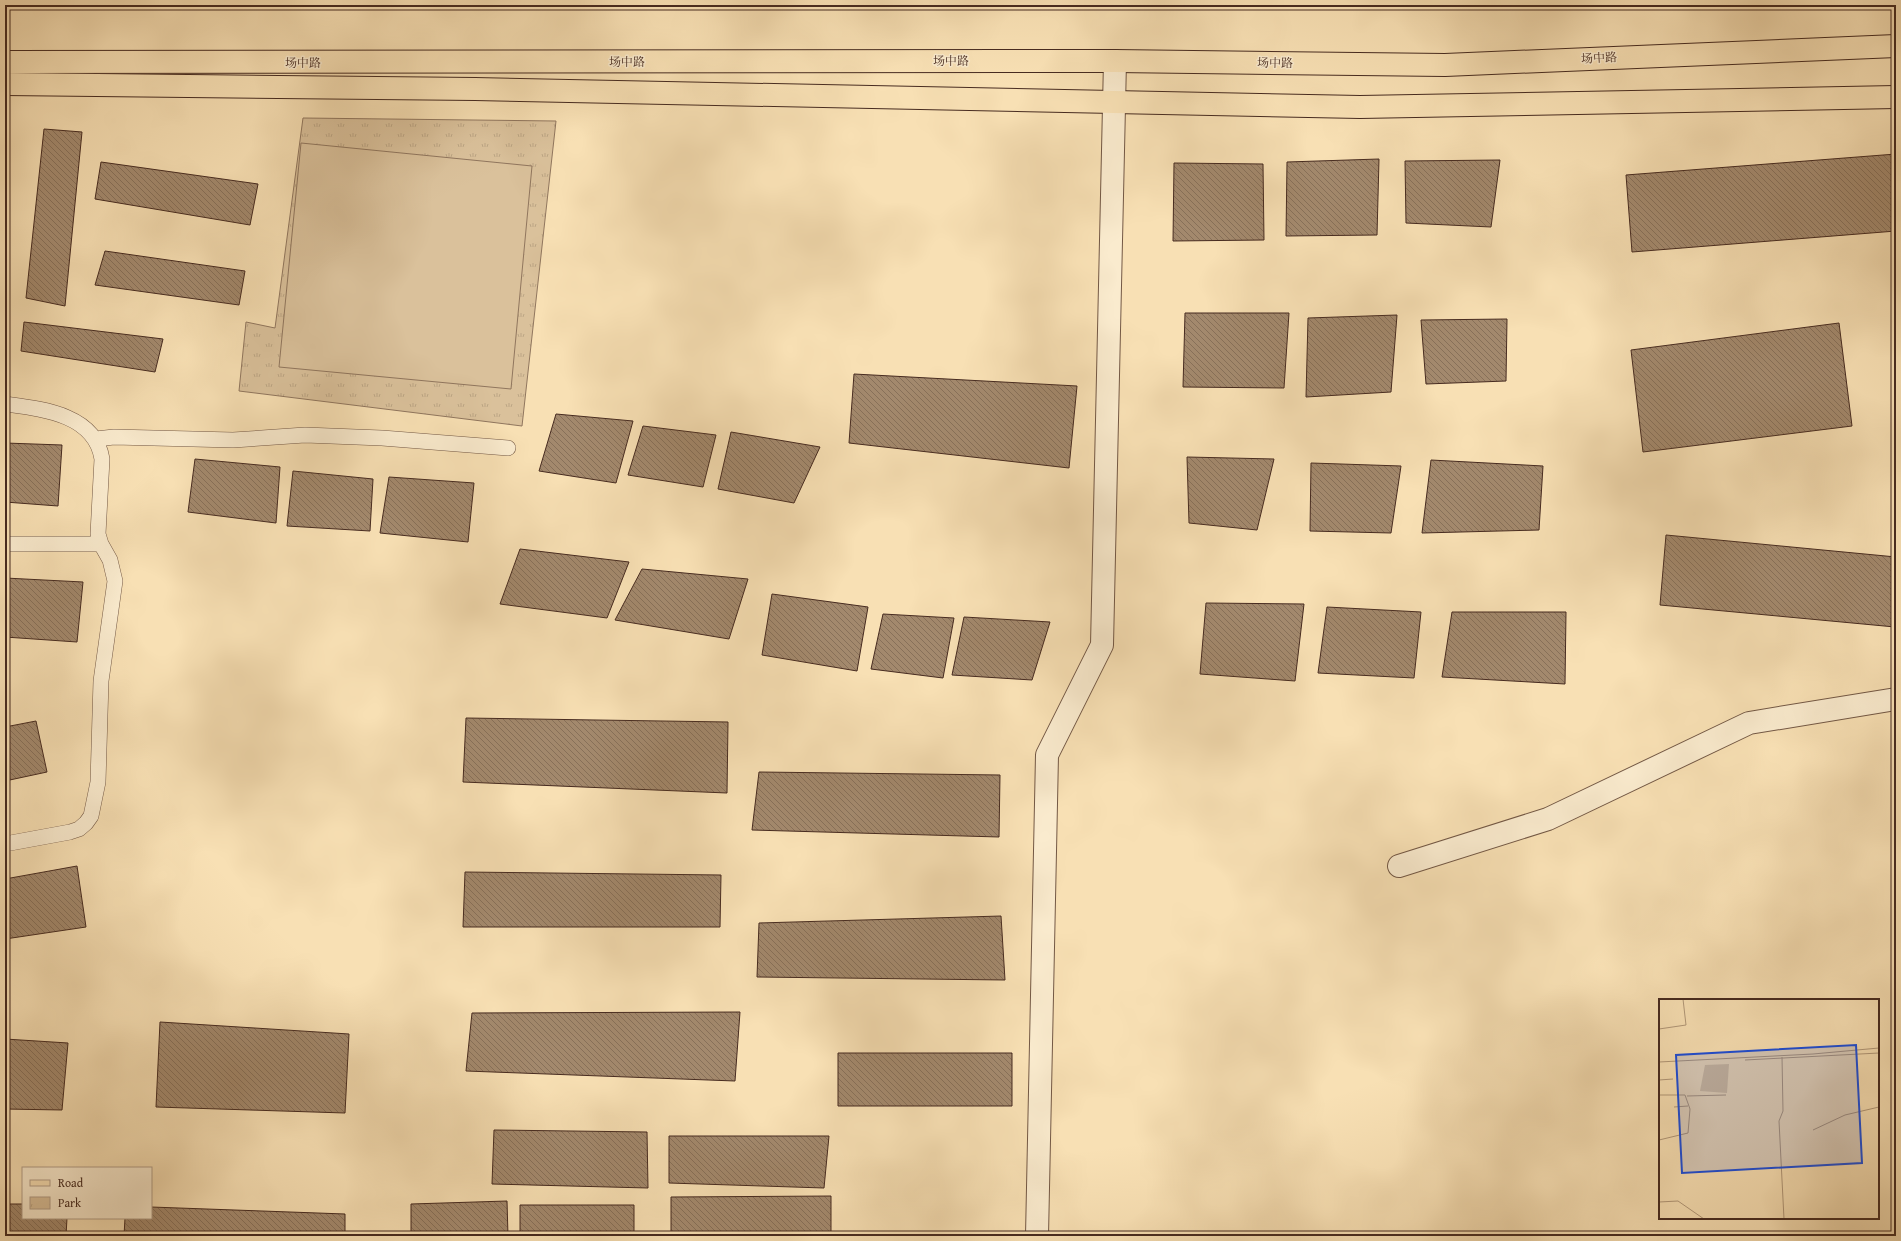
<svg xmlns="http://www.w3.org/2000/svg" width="1901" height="1241" viewBox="0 0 1901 1241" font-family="'Gentium Book Plus','Noto Serif SC',serif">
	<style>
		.park { fill: url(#park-tufts); stroke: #90765e }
		.pitch { fill: #dac19b; stroke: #90765e }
		.building { fill: url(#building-back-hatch); stroke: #472b20 }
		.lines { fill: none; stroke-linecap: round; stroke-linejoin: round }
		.service-casing { stroke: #735845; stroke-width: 16 }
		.minor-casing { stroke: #735845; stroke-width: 24 }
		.primary-casing { stroke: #472b20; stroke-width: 24 }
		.service { stroke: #faebce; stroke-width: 15 }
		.minor { stroke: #faebce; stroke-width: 22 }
		.primary { stroke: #f8e0b4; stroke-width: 22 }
		.labels { text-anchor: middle; stroke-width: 3; stroke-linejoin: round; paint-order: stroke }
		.street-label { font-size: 12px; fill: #472b20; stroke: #faebce }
		.inset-road { fill: none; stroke: #b19879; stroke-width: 1 }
		.view { fill: #1d4ed8; fill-opacity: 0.15; stroke: #1d4ed8; stroke-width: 2 }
		.inset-edge { fill: none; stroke: #472b20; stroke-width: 2 }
	</style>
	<defs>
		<pattern id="park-tufts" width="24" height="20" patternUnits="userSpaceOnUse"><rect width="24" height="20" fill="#dac19b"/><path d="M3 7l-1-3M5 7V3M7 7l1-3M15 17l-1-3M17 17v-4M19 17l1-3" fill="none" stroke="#bca685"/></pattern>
		<pattern id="building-back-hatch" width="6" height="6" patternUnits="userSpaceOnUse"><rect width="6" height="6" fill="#a3896d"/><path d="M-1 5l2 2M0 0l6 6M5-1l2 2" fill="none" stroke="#877059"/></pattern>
	</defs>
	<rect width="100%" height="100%" fill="#f8e0b4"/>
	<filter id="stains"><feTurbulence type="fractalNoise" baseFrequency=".005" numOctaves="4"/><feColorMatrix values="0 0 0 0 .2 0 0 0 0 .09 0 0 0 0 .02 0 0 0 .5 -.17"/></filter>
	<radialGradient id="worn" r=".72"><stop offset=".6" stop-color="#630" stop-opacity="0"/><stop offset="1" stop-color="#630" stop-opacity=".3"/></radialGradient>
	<!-- park -->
	<path class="park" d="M303,118L556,121L522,426L239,391L246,322L275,328Z"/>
	<!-- pitch -->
	<path class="pitch" d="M301,143L532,166L511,389L279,367Z"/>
	<!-- building -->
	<path class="building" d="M44,129L82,132L65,306L26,298Z
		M1896,154V231L1632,252L1626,175Z
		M1379,159L1377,235L1286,236L1287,162Z
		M1500,160L1491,227L1406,223L1405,161Z
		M101,162L258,184L250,225L95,199Z
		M1174,163L1263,164L1264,240L1173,241Z
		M105,251L245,271L239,305L95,285Z
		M1185,313H1289L1284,388L1183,387Z
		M1397,315L1391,392L1306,397L1308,318Z
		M1507,319L1506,381L1426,384L1421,320Z
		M1895,320H1896V405H1895Z
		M24,322L163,339L155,372L21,351Z
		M1839,323L1852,426L1643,452L1631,350Z
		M854,374L1077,386L1069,468L849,443Z
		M556,414L633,421L616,483L539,471Z
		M643,426L716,435L703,487L628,475Z
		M731,432L820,447L794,503L718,489Z
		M5,443L62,445L58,506L5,502Z
		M1187,457L1274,459L1257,530L1189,523Z
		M195,459L280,467L276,523L188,512Z
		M1431,460L1543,466L1539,530L1422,533Z
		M1311,463L1401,466L1391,533L1310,531Z
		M293,471L373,479L370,531L287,526Z
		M389,477L474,483L468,542L380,533Z
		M1666,535L1896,557L1895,627L1660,605Z
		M520,549L629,562L607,618L500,604Z
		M642,569L748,579L729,639L615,620Z
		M5,578L83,582L77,642L5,637Z
		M772,594L868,607L857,671L762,655Z
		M1206,603L1304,604L1295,681L1200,674Z
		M1327,607L1421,612L1414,678L1318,673Z
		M1452,612H1566L1565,684L1442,677Z
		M883,614L954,618L943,678L871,669Z
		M964,617L1050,622L1032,680L952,675Z
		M466,718L728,722L727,793L463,782Z
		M36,721L47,772L5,781V727Z
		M759,772L1000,775L999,837L752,830Z
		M77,866L86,927L5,939V879Z
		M465,872L721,875L720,927H463Z
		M1001,916L1005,980L757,977L759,923Z
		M740,1012L735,1081L466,1071L472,1013Z
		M160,1022L349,1034L345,1113L156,1107Z
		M5,1039L68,1043L62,1110L5,1109Z
		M838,1053H1012V1106H838Z
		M494,1130L647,1132L648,1188L492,1184Z
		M669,1136H829L824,1188L669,1183Z
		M831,1196V1236H671V1197Z
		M507,1201L508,1236H411V1204Z
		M5,1204H23V1218H67L66,1236H5Z
		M520,1205H634V1236H520Z
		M151,1207L345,1214V1236H124L125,1218H151Z"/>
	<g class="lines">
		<defs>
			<path id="service" d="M5,404C42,409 95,414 102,459L98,534L101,544L110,560L115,581L101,681L98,782L91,816L86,823L79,829L70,832L5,844
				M96,439L114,437L233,440L305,435L382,438L508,448
				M5,544H101"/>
			<path id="minor" d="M1399,866L1548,819L1749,723L1896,699
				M1037,1236L1047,755L1102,645L1115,61"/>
			<path id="primary" d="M5,62L1115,61L1445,65L1896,46
				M5,84L475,89L1360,107L1896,97"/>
		</defs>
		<!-- service casing -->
		<use href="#service" class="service-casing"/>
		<!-- minor casing -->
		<use href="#minor" class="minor-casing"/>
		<!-- primary casing -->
		<use href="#primary" class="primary-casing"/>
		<!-- service -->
		<use href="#service" class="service"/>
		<!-- minor -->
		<use href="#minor" class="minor"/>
		<!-- primary -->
		<use href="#primary" class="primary"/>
	</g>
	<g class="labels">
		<!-- street labels -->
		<g class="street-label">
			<text transform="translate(1599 58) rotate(-3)" y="4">场中路</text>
			<text x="951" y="65">场中路</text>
			<text x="627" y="66">场中路</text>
			<text x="303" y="67">场中路</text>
			<text transform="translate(1275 63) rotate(1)" y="4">场中路</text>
		</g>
	</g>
	<!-- overview -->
	<g transform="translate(1659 999)">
		<rect width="220" height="220" fill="#f8e0b4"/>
		<path d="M70,65L68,94L41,92L46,66Z" fill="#dac19b"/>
		<path d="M46,68L68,69L67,90L45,89Z" fill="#dac19b"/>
		<path class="inset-road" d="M0,30L27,26L24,0M123,58L124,112L120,122L125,220M86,61L220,54M0,63L154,55L220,49M0,81L14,80M0,96H26L31,110L29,134L0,141M28,97L67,96M15,108L29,107M154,131L186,116L220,108M0,203L19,202L45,220"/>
		<path class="view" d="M197,46L203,164L23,174L17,56Z"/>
		<rect width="220" height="220" class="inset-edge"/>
	</g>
	<!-- margin -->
	<rect width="1901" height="1241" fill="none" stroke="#f8e0b4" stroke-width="20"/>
	<rect x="6" y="6" width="1889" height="1229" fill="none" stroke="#472b20" stroke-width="2"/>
	<rect x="10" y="10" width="1881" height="1221" fill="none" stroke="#472b20"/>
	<!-- legend -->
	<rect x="22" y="1167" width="130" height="52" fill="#faebce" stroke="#b29e88"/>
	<rect x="30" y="1180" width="20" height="6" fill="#f8e0b4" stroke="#b29e88"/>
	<text x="58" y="1187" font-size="12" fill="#472b20">Road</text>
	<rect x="30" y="1197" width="20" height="12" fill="url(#park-tufts)" stroke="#b29e88"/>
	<text x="58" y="1207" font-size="12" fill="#472b20">Park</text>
	<rect width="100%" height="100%" filter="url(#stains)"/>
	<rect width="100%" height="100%" fill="url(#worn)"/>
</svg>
